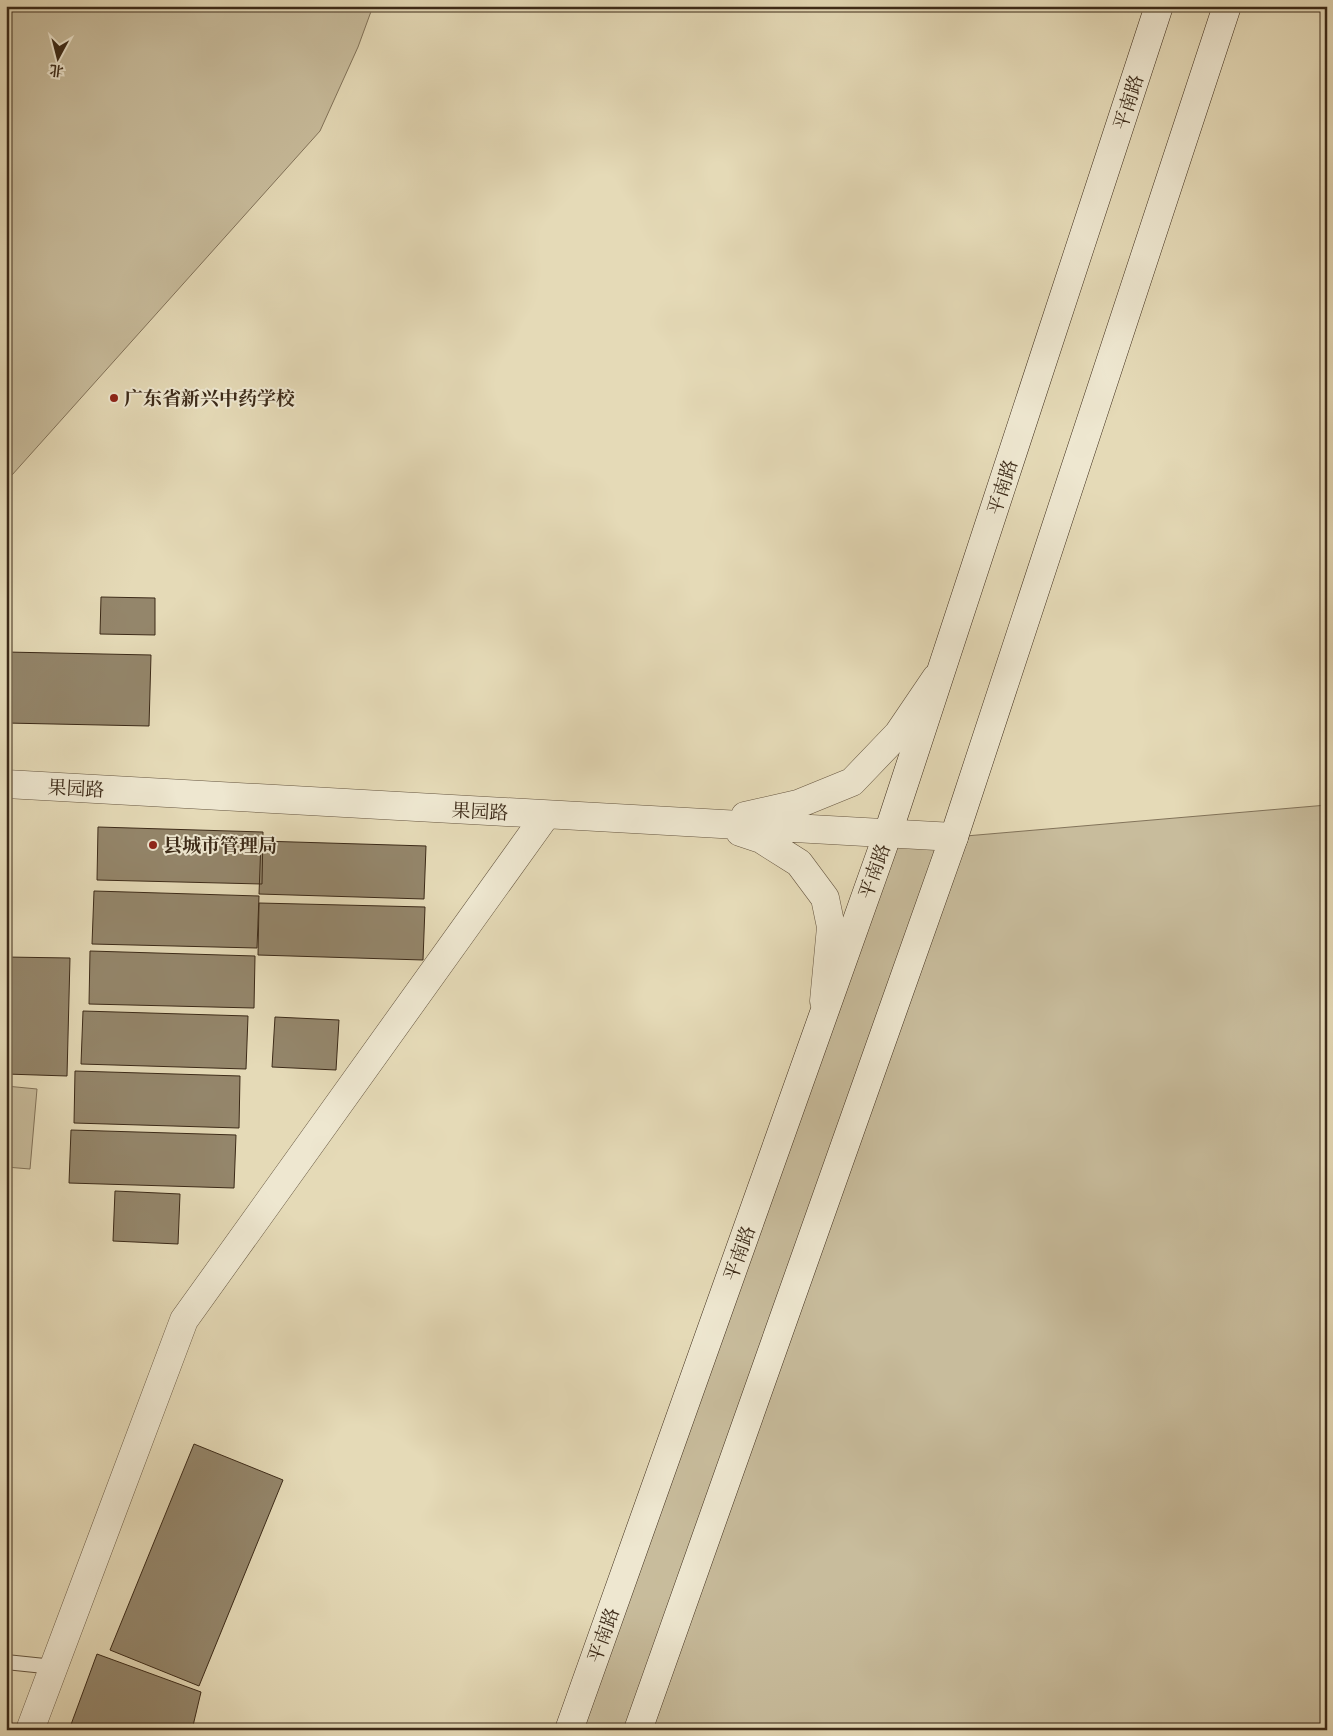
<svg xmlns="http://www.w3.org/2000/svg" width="1333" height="1736" viewBox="0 0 1333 1736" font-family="Alegreya,'Noto Serif SC',serif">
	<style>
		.green { fill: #c8bc9c; stroke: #82735a }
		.building { fill: #94866b; stroke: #3c2a18 }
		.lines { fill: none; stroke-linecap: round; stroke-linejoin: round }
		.service-casing { stroke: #665640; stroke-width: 16 }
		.minor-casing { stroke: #665640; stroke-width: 29 }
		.tertiary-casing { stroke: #665640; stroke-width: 29 }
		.secondary-casing { stroke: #3c2a18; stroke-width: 29 }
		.service { stroke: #eee7d0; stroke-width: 14 }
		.minor { stroke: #eee7d0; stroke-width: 28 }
		.tertiary { stroke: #eee7d0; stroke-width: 28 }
		.secondary { stroke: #eee7d0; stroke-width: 28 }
		.poi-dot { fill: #8f2418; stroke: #eee7d0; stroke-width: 2 }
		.labels { text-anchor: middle; stroke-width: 4; stroke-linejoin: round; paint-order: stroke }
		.street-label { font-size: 19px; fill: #3c2a18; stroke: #eee7d0 }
		.poi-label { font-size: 19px; font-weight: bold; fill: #3c2a18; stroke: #eee7d0; text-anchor: start }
	</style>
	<rect width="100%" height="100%" fill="#e5dab7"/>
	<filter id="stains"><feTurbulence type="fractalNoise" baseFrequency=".004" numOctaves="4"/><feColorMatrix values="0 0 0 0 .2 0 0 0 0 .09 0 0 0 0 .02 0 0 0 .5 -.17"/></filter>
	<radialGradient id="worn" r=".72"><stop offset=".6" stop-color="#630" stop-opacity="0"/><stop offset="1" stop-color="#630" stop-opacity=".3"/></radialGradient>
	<!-- green -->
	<path class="green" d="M6,6H373L358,47L320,131L12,475L6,477Z
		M1327,805V1730H569L888,833L954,837Z
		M6,1086L37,1089L30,1169L6,1167Z"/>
	<!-- building -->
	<path class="building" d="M101,597L155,598V635L100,634Z
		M6,652L151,655L149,726L6,723Z
		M98,827L263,832L262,884L97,880Z
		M261,841L426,846L424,899L259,894Z
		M94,891L259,896L257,948L92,944Z
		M259,903L425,907L423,960L258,955Z
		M90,951L255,956L254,1008L89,1004Z
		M6,957L70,958L67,1076L6,1074Z
		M83,1011L248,1016L246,1069L81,1064Z
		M275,1017L339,1020L336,1070L272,1067Z
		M75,1071L240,1076L239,1128L74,1123Z
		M71,1130L236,1135L234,1188L69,1183Z
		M115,1191L180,1194L178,1244L113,1241Z
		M194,1444L283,1480L199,1686L110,1650Z
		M97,1654L201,1692L192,1730H69Z"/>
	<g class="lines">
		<defs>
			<path id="service" d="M6,1662L54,1667"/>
			<path id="minor" d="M30,1730L184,1320L546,815"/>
			<path id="tertiary" d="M6,784L954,837
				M745,816L798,804L852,782L898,734L936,678
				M740,832L761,839L799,863L825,898L831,927L824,1001"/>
			<path id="secondary" d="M569,1730L888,833L1159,6
				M638,1730L954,837L1227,6"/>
		</defs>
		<!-- service casing -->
		<use href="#service" class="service-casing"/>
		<!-- minor casing -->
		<use href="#minor" class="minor-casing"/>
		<!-- tertiary casing -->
		<use href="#tertiary" class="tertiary-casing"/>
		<!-- secondary casing -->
		<use href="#secondary" class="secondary-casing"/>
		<!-- service -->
		<use href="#service" class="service"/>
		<!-- minor -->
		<use href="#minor" class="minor"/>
		<!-- tertiary -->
		<use href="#tertiary" class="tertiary"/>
		<!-- secondary -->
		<use href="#secondary" class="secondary"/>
	</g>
	<!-- markers -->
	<g class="poi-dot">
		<circle cx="114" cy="398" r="5"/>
		<circle cx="153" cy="845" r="5"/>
	</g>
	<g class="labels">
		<!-- street labels -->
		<g class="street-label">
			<text transform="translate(1128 102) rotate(-72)" y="7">平南路</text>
			<text transform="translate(1002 487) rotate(-72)" y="7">平南路</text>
			<text transform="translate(76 788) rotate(3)" y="7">果园路</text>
			<text transform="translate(480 811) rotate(3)" y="7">果园路</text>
			<text transform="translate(874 871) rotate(-70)" y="7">平南路</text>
			<text transform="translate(739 1253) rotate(-70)" y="7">平南路</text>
			<text transform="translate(603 1635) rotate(-70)" y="7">平南路</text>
		</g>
		<!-- poi labels -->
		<g class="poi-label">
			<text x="124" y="405">广东省新兴中药学校</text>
			<text x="163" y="852">县城市管理局</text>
		</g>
	</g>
	<!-- margin -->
	<rect width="1333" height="1736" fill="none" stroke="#e5dab7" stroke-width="25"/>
	<rect x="8" y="8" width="1318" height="1721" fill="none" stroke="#3c2a18" stroke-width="2.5"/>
	<rect x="12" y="12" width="1308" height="1711" fill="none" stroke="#3c2a18"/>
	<!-- north arrow -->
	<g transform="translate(58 58) rotate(187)" stroke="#eee7d0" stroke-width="4" paint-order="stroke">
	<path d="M0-4L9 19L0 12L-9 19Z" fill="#3c2a18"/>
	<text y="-8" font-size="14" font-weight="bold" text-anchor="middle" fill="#3c2a18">北</text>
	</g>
	<rect width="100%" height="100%" filter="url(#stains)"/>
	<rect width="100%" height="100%" fill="url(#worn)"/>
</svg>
